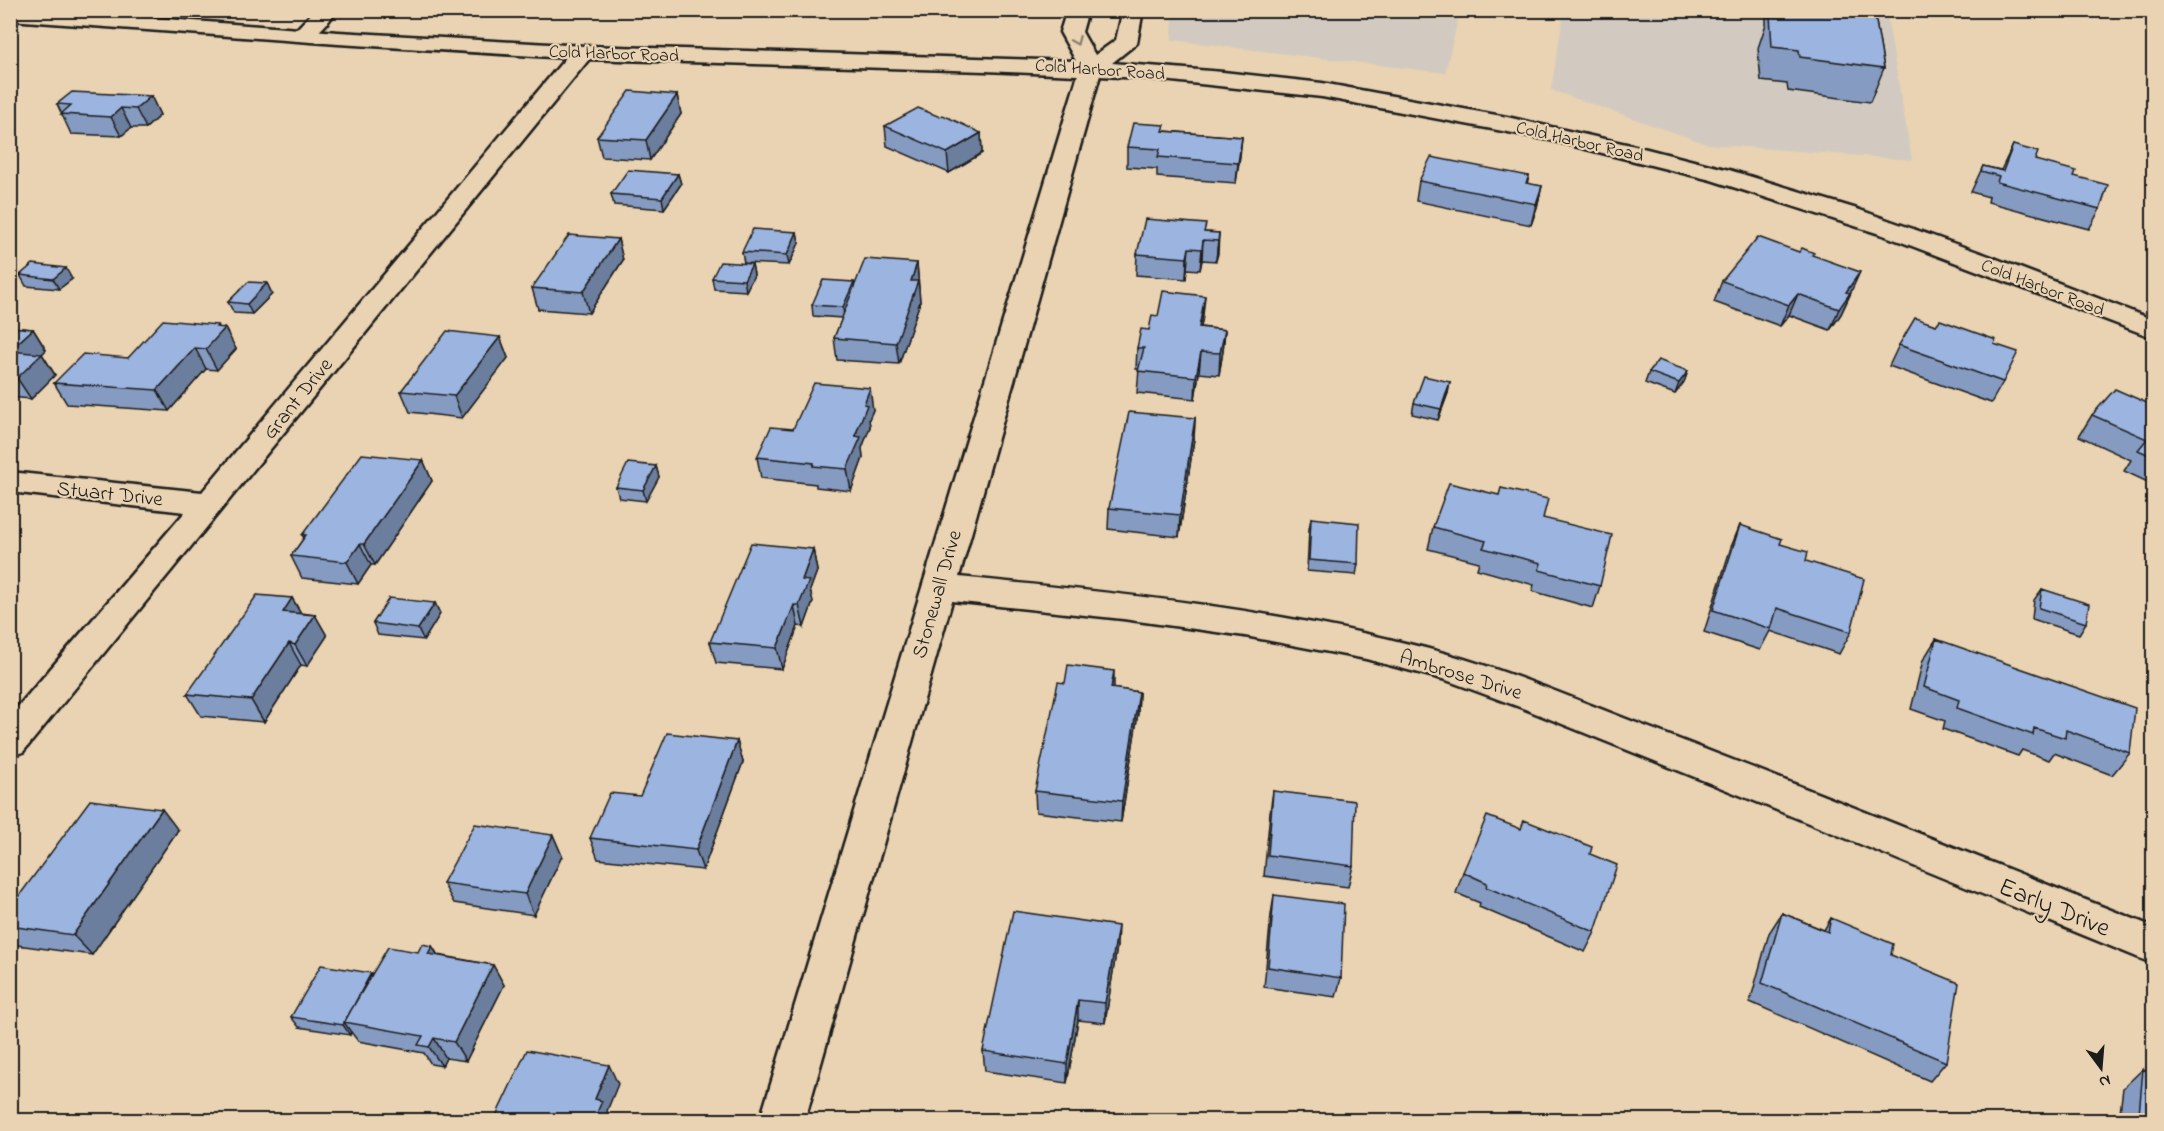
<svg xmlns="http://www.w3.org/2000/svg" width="2164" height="1131" viewBox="0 0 2164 1131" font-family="'Indie Flower',sans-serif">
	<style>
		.built { fill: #d2cac0 }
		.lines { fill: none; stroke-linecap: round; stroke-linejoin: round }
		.street-casing { stroke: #1c1c1c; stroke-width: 5 }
		.secondary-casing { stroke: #1c1c1c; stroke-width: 5 }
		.street { fill: #e9d3b2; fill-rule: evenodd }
		.secondary { fill: #e9d3b2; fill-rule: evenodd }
		.wall { fill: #859bc1; stroke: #1c1c1c; stroke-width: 1.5 }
		.shaded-wall { fill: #6c7e9d; stroke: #1c1c1c; stroke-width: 1.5 }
		.building { fill: #9bb4e0; stroke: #1c1c1c; stroke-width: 1.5 }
		.oneway { stroke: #8d816e }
		.labels { text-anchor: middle; stroke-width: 4.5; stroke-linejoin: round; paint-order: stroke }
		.far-street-label { font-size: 18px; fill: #1c1c1c; stroke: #e9d3b2 }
		.street-label { font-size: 21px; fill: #1c1c1c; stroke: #e9d3b2 }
		.near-street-label { font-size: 26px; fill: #1c1c1c; stroke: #e9d3b2 }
	</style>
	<rect width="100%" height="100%" fill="#e9d3b2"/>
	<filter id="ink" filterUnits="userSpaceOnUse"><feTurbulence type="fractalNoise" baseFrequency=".0167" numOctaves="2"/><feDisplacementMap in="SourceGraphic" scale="12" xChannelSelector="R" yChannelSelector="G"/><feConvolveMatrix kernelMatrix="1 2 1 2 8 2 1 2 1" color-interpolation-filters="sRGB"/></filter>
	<g filter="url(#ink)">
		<!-- built -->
		<path class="built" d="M1173,11H1460L1445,73L1172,40Z
			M1564,11H1886L1912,160L1707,144L1551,90Z"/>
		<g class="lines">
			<defs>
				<path id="street" d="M315,10H337C327,24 312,44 294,40L291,35Z
					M582,47L590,48L593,53L590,58L23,752L10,756V716L185,512L10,492V472L202,492L574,48Z
					M1091,61L1099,63L1102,68L959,577C1115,593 1273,608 1425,648C1508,669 1587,705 1668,735C1830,797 1992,863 2154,927V964L1762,804L1525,709L1446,680L1366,659L1245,636L1123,619L952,601L805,1120H760L1080,68L1083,63Z"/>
				<path id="secondary" d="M10,10H47L338,32L585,46L1076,61L1060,32L1067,10H1088L1082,32L1095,55L1116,40L1123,10H1143L1137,43L1112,63L1223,72L1322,83L1507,117L1635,146L1729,170L1857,209L1989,256L2154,320V338L1883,235L1711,180L1550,140L1322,97L1144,78L985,71L585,59L338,44L10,20Z"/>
			</defs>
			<!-- street casing -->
			<use href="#street" class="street-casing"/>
			<!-- secondary casing -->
			<use href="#secondary" class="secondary-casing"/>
			<!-- street -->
			<use href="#street" class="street"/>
			<!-- secondary -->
			<use href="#secondary" class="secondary"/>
		</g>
		<!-- wall -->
		<path class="wall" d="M1748,10H1874L1884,68L1870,102L1788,91L1787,84L1761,81L1758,48L1766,24V13Z
			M677,95L681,114L650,160L602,157L597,137Z
			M151,96L160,115L146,128H131L121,136L71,134L57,104Z
			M885,126L981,133L982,153L949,173L887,146Z
			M1164,131L1242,137L1236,183L1157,177V169L1127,167V147Z
			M2013,145L2035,160L2074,176L2100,209L2089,229L1988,202L1989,197L1971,192L1983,166L2001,170Z
			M678,174L681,184L664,209L614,205L611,194Z
			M1529,176L1527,184L1542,186L1537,207L1531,225L1416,201L1419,181Z
			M797,232L799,243L789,265L744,263L742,252Z
			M1205,232L1219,233L1216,261L1202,260L1200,270L1187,269L1186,279L1136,275L1137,254Z
			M618,239L623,260L589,313L538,309L532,288Z
			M1799,252L1813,256L1851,293L1841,314L1830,330L1789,315L1780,326L1714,302L1722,281Z
			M917,263L920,302L899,364L837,360L834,338L842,318L813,316L812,305L855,287Z
			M752,264L754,275L746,291L714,289L712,278Z
			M20,275L72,279L59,289L26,286Z
			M267,283L272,294L252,314L234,313L228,302Z
			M1203,316L1201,327L1225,330L1223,351L1219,375L1199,373L1195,399L1137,393L1139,369H1136L1137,348L1149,330Z
			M10,327L33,329L46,350L42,354L55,375L31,399L10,397Z
			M219,327L236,349L217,370L206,369L169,411L67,404L54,383Z
			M500,337L508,358L462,418L410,412L401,391Z
			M1994,344L2003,382L1991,403L1889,366L1899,345Z
			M1688,371L1684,382L1675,394L1645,383L1649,372Z
			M1450,382L1448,393L1438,420L1412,414L1414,403Z
			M2154,406V485L2124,471L2131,460L2079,436L2092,415Z
			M873,410L869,419L870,427L862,448L863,458L851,491L816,487V484L761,478L757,457L793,429Z
			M1195,418L1194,439L1179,537L1108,529L1109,508Z
			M423,460L432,481L375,565H371L358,584L302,578L291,556L304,538L302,535Z
			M656,466L659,477L646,501L619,498L616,487Z
			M1311,518L1358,564L1356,575L1307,571L1309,529Z
			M1543,518L1600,586L1593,608L1532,591L1534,585L1477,569L1479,562L1428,549L1433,527Z
			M1740,525L1780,544L1806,561L1851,632L1839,654L1770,631L1760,650L1704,632L1731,547Z
			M813,549L817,571L810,590L813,602L804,627L798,626L782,669L716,663L710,642Z
			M2042,589L2086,623L2079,634L2032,619L2034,600Z
			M292,598L301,613L315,615L327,636L307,666L301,665L264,722L201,716L187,694Z
			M435,603L440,614L424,640L378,635L373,623Z
			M1936,639L2130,753L2112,775L2054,753L2049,760L2022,750L2018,756L1943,729L1945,721L1911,709L1923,660Z
			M1114,689L1139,692L1138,713L1121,822L1036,812L1035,791Z
			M737,741L743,762L703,870L598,859L590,838L640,796Z
			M1273,791L1353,866L1348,887L1264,876L1270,812Z
			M1521,829L1590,854L1595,932L1585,952L1479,907L1480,903L1456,893L1463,872Z
			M178,830L92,955L17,945L10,938V908Z
			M553,835L562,856L534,915L454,903L443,883Z
			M1274,895L1341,978L1336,997L1264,987L1271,915Z
			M1782,913L1824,930L1831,918L1891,955L1946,1062L1930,1081L1750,1002L1769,933Z
			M432,946L438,955L493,965L504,985L466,1061L446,1058L442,1066L431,1064L424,1053L358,1041L351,1032L350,1035L299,1027L291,1017L371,973L372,974Z
			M1117,946L1105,1023L1078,1020L1067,1083L985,1071L983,1051Z
			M2143,1069L2154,1120H2119L2123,1088Z"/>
		<!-- shaded-wall -->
		<path class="shaded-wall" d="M677,95L681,114L650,160L646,140Z
			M151,96L160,115L146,128L136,109Z
			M121,108L131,128L121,136L111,117Z
			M981,133L982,153L949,173L947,153Z
			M1242,137L1240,157L1236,183L1238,163Z
			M678,174L681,184L664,209L662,198Z
			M1542,186L1537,207L1531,225L1536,204Z
			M797,232L799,243L789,265L787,255Z
			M1219,233L1218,254L1216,261L1218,241Z
			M618,239L623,260L589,313L583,292Z
			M1203,240L1202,260L1200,270L1202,249Z
			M1189,248L1187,269L1186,279L1187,258Z
			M917,263L920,302L899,364L896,343L911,281Z
			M752,264L754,275L746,291L744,280Z
			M66,268L72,279L59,289L53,279Z
			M1860,272L1841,314L1830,330L1846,292Z
			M854,282L855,293L844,318L843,307Z
			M267,283L272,294L252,314L247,304Z
			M1798,294L1789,315L1780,326L1789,305Z
			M1205,296L1203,316L1197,348L1199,327Z
			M218,325L221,332L225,328L236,349L217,370L206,349L216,327Z
			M33,329L46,350L42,354L55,375L31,399L17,378L10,350Z
			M1225,330L1223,351L1219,375L1220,353Z
			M500,337L508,358L462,418L454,396Z
			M195,348L206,369L169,411L157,390Z
			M1201,352L1199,373L1195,399L1196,377Z
			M1688,371L1684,382L1675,394L1679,383Z
			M1450,382L1448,393L1438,420L1441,409Z
			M870,388L873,410L869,419L870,427L862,448L863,458L851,491L847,469L864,404Z
			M1195,418L1194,439L1179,537L1180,515Z
			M423,460L432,481L375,565L364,544Z
			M656,466L659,477L646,501L643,490Z
			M360,544L371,565L358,584L347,562Z
			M813,549L817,571L810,590L813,602L804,627L799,605L802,580Z
			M292,598L304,620L283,612Z
			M435,603L440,614L424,640L418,629Z
			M794,605L798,626L782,669L777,648Z
			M315,615L327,636L307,666L295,645Z
			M289,643L301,665L264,722L251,700Z
			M1114,671V692L1111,688Z
			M1139,692L1138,713L1121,822L1122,801Z
			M737,741L743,762L703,870L696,850Z
			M162,809L178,830L92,955L73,935Z
			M553,835L562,856L534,915L525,894Z
			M1118,926L1117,946L1105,1023V1003Z
			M432,946L444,966L428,954Z
			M493,965L504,985L466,1061L454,1042Z
			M1078,1000V1020L1067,1083V1064Z
			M344,1022L351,1032L350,1035L343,1025Z
			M434,1038L446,1058L442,1066L429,1047Z
			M609,1065L618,1084L607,1111L612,1119L611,1120H594L595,1099Z"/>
		<!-- building -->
		<path class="building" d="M1779,10H1874L1884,68L1800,57L1799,50L1772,47L1770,15L1779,16Z
			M630,91L677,95L646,140L597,137Z
			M72,92L151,96L136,109L121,108L111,117L61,114L71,105L57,104Z
			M918,108L940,117L943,115L981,133L947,153L885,126Z
			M1133,123L1165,125L1163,131L1242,137L1238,163L1158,157L1160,149L1127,147Z
			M2013,145L2038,152L2035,160L2076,171L2074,176L2108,185L2100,209L1997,182L1999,176L1981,171L1983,166L2003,171Z
			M1431,157L1529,176L1526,183L1542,186L1536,204L1419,181Z
			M628,170L678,174L662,198L611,194Z
			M1145,219L1206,224L1204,232L1219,233L1218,241L1203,240L1202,249L1189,248L1187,258L1137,254Z
			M753,229L797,232L787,255L742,252Z
			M569,235L618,239L583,292L532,288Z
			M1758,237L1799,252L1802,248L1814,253L1812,255L1860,272L1846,292L1850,293L1839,309L1798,294L1789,305L1722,281Z
			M865,259L917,263L911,281H918L896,343L834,338Z
			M720,262L752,264L744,280L712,278Z
			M33,264L66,268L53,279L20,275Z
			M823,280L854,282L843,307L812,305Z
			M248,282L267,283L247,304L228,302Z
			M1163,291L1205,296L1199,327L1225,330L1220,353L1201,352L1196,377L1138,371L1144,348H1137L1141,329L1149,330L1152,315L1158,316Z
			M1915,318L1936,325L1940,320L1996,340L1994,344L2018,352L2003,382L1899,345Z
			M163,320L218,325L216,327L225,328L206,349L195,348L157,390L54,383L83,354L128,358Z
			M10,327L33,329L10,350Z
			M447,331L500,337L454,396L401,391Z
			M10,351L42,354L17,378L10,377Z
			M1658,360L1688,371L1679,383L1649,372Z
			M1424,376L1450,382L1441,409L1414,403Z
			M814,383L870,388L864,404L867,405L855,436L861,437L847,469L813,466L814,463L757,457L771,427L793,429Z
			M2115,389L2154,406V457L2138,450L2147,439L2092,415Z
			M1129,412L1195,418L1180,515L1109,508Z
			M362,454L423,460L364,544H360L347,562L291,556L306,535H302Z
			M628,463L656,466L643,490L616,487Z
			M1449,483L1499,495L1501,488L1548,499L1543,518L1612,535L1600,586L1539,570L1541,563L1483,548L1486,541L1433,527Z
			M1311,518L1359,523L1358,564L1309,560Z
			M1740,525L1782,539L1780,544L1808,552L1806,561L1864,579L1851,632L1777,608L1771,629L1713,610Z
			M751,543L813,549L802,580L809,581L799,605H794L777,648L710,642Z
			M2042,589L2089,604L2086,623L2039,608Z
			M257,595L292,598L283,612L315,615L295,645L289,643L251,700L187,694Z
			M389,598L435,603L418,629L373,623Z
			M1936,639L2135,708L2130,753L2066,730L2065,738L2034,728L2033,735L1957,708L1959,700L1924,687Z
			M1068,665L1114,671L1111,688L1139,692L1122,801L1035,791L1058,682L1065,683Z
			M667,733L737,741L696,850L590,838L610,793L640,796Z
			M1273,791L1355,801L1353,866L1268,855Z
			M90,800L162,809L73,935L10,926V908Z
			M1487,816L1521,829L1524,820L1592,847L1590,854L1617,865L1595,932L1486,887L1487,883L1463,872Z
			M475,824L553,835L525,894L443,883Z
			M1274,895L1344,904L1341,978L1268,967Z
			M1013,911L1118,926L1105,1003L1078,1000L1067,1064L983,1051Z
			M1782,913L1828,932L1831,918L1893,944L1891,955L1959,983L1946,1062L1762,983Z
			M422,944L432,946L428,954L493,965L454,1042L434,1038L429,1047L418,1045L423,1036L344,1022L388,947L418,952Z
			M321,965L371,973L343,1025L291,1017Z
			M527,1050L609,1065L595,1099L602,1101L594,1120H494Z
			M2143,1069L2154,1074V1120L2139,1115Z"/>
		<!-- one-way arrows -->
		<defs><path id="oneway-chevron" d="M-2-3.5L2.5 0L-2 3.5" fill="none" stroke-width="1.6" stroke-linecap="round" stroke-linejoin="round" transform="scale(1.5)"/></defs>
		<use class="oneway" href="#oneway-chevron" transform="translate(1076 41) rotate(67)"/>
	</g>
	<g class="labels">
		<!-- far-street labels -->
		<g class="far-street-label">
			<text transform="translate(614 53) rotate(2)" y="6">Cold Harbor Road</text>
			<text transform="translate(1100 69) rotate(4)" y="6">Cold Harbor Road</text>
			<text transform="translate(1580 141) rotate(13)" y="6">Cold Harbor Road</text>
			<text transform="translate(2043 287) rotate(21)" y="6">Cold Harbor Road</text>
		</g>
		<!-- street labels -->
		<g class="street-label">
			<text transform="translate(297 398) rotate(-51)" y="7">Grant Drive</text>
			<text transform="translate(110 493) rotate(6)" y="7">Stuart Drive</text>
			<text transform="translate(936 594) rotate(-74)" y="7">Stonewall Drive</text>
			<text transform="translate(1461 674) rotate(17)" y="7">Ambrose Drive</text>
		</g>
		<!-- near-street labels -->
		<g class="near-street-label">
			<text transform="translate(2055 906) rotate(22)" y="9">Early Drive</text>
		</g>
	</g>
	<!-- margin -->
	<rect width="2164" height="1131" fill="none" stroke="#e9d3b2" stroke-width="36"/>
	<rect x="18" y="18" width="2128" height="1095" fill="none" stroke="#1c1c1c" stroke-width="2" filter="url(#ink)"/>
	<!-- north arrow -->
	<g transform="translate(2101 1068) rotate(164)" stroke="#e9d3b2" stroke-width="4.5" paint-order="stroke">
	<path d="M0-4.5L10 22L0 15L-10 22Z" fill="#1c1c1c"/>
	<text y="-9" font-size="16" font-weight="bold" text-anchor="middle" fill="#1c1c1c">N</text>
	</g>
</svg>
